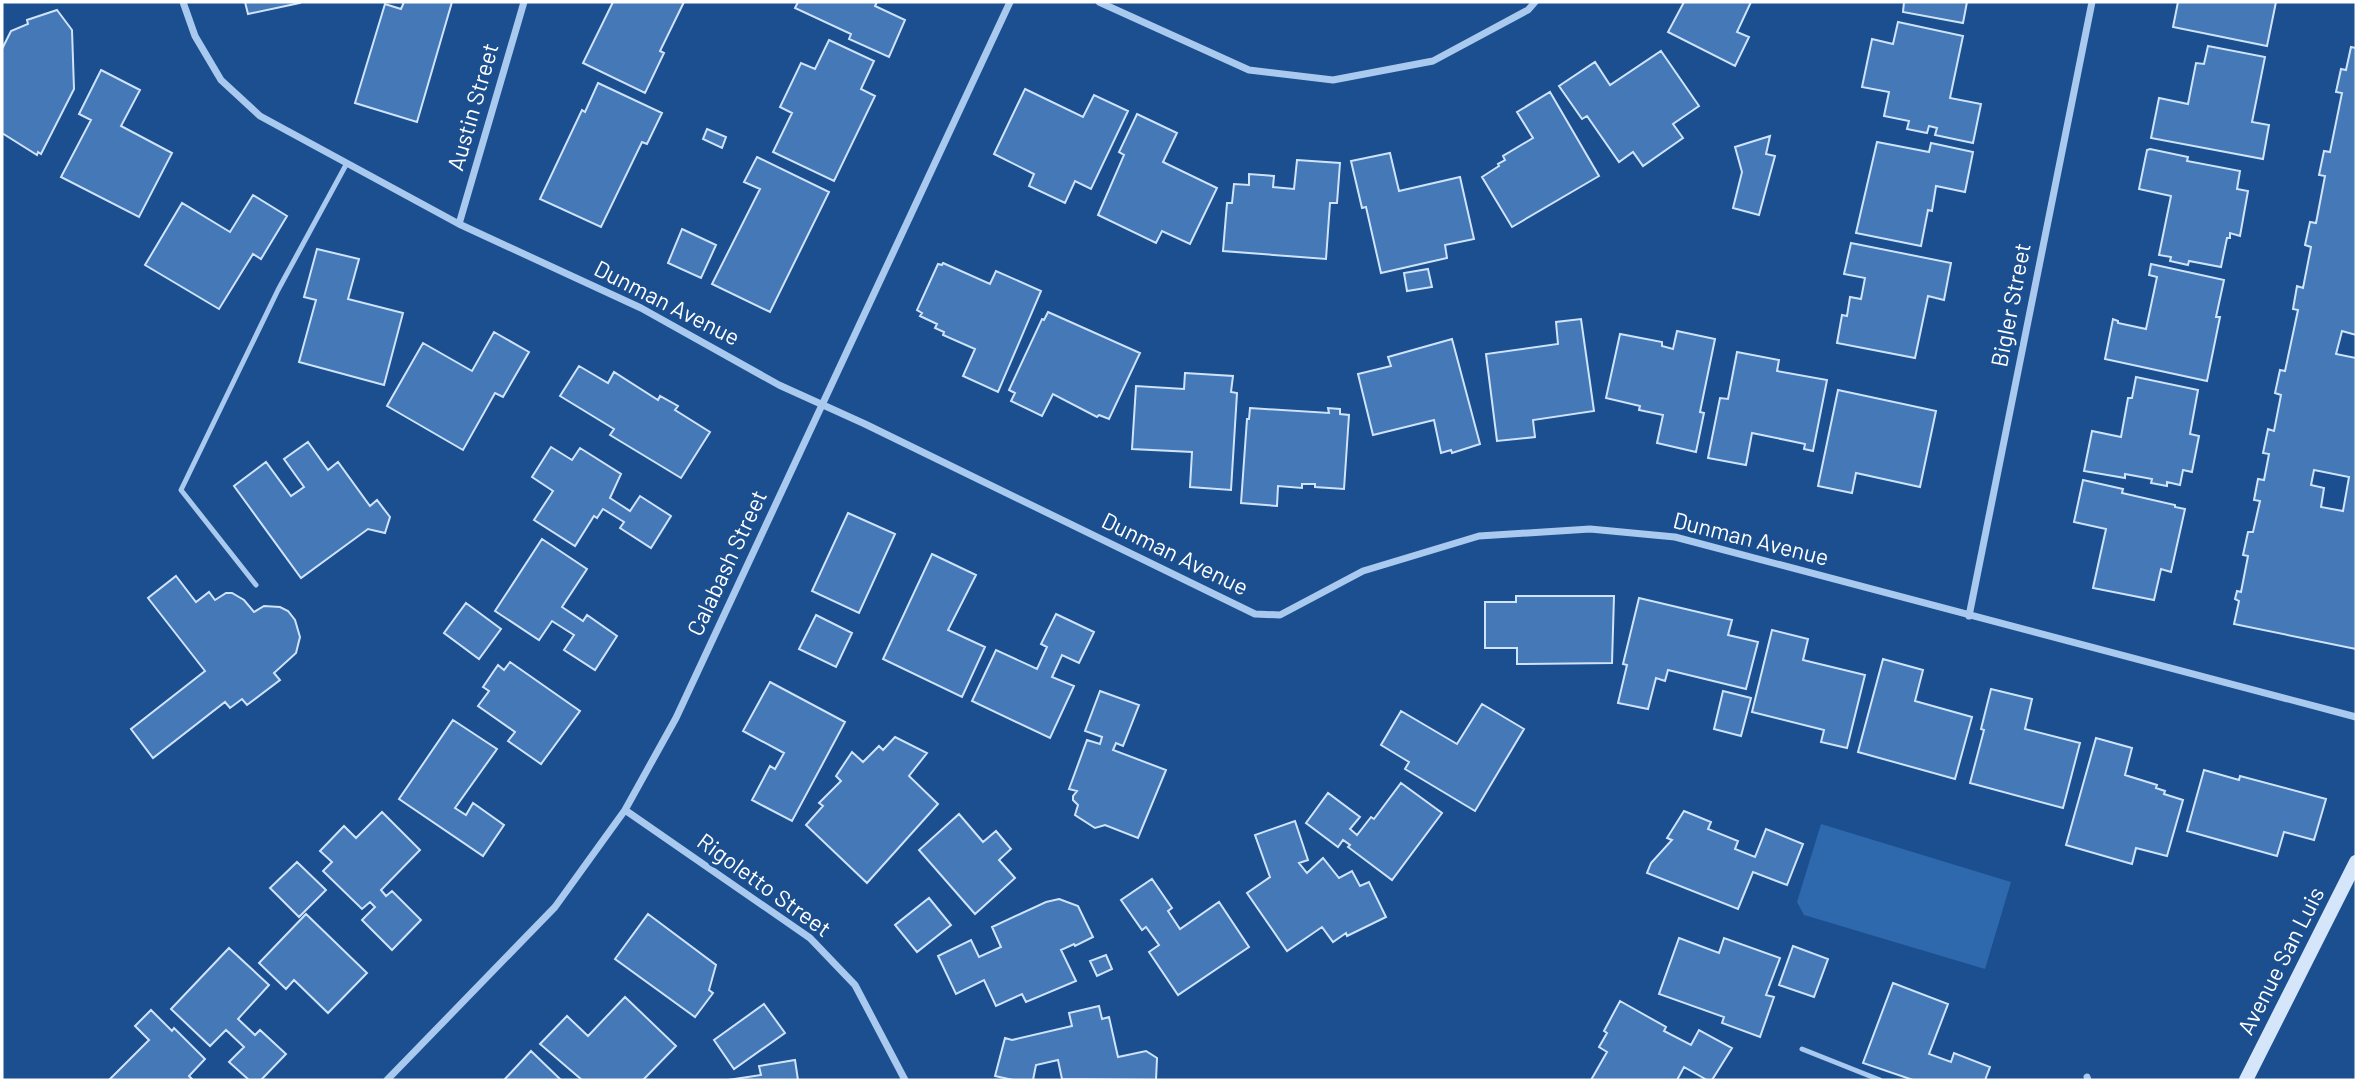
<svg xmlns="http://www.w3.org/2000/svg" width="2358" height="1082" viewBox="0 0 2358 1082" font-family="Barlow,sans-serif">
	<style>
		.green { fill: #2e69ad }
		.building { fill: #4478b7; stroke: #cfe3fa; stroke-width: 2; fill-rule: evenodd }
		.lines { fill: none; stroke-linecap: round; stroke-linejoin: round }
		.lane { stroke: #a9c9ee; stroke-width: 5 }
		.street { stroke: #a9c9ee; stroke-width: 7 }
		.secondary { stroke: #d6e6fa; stroke-width: 14 }
		.labels { text-anchor: middle; stroke-width: 7; stroke-linejoin: round; paint-order: stroke }
		.street-label { font-size: 23px; fill: #fff; stroke: #1b4f8f }
	</style>
	<rect width="100%" height="100%" fill="#1b4f8f"/>
	<!-- green -->
	<path class="green" d="M1821,824L2011,882L1985,969L1804,915L1797,902Z"/>
	<!-- building -->
	<path class="building" d="M245,2H300V3L248,14Z
		M404,2H452L417,122L355,103L385,4L401,9Z
		M613,2H684L660,51L664,53L645,93L583,63Z
		M798,2H877L875,6L905,20L889,57L849,39L851,34L795,8Z
		M1684,2H1751L1737,32L1749,37L1735,66L1668,32Z
		M1904,2H1967L1963,23L1903,12Z
		M2178,2H2276L2267,46L2173,27Z
		M57,10L72,30L74,89L41,154L38,152L37,155L2,133V49L11,31L28,24L27,20Z
		M1898,22L1963,36L1950,98L1981,104L1973,143L1935,135L1937,128L1929,126L1927,133L1907,129L1909,121L1884,116L1889,92L1862,87L1872,39L1893,44Z
		M829,40L874,61L861,89L875,96L834,181L773,152L792,113L780,107L801,63L815,69Z
		M2208,46L2265,57L2252,122L2269,125L2263,159L2151,138L2159,98L2188,104L2196,63L2204,64Z
		M2351,47L2356,48V335L2342,331L2336,354L2356,358V649L2234,624L2239,601L2235,599L2237,591L2241,592L2248,556L2243,555L2248,532H2253L2260,501L2254,500L2258,479L2264,480L2269,454L2263,453L2268,429L2274,431L2281,395L2275,393L2280,370L2285,371L2298,310L2293,309L2297,286L2303,288L2311,247L2305,245L2310,222L2316,223L2325,176L2319,175L2324,151L2330,152L2342,93L2336,92L2341,69L2346,70ZM2314,470L2349,477L2343,511L2321,507L2324,488L2311,485Z
		M1661,51L1699,106L1673,124L1683,138L1643,166L1633,152L1619,162L1587,116L1582,119L1559,86L1595,62L1610,85Z
		M101,70L140,90L121,126L172,153L139,217L61,177L91,120L79,114Z
		M598,83L662,113L647,144L642,142L601,227L540,199L582,110L585,112Z
		M1025,89L1083,117L1094,95L1128,111L1091,189L1075,181L1065,203L1029,186L1034,174L994,154Z
		M1550,92L1599,176L1512,227L1482,177L1499,166L1498,164L1505,160L1503,156L1533,138L1517,112Z
		M1137,114L1177,133L1163,162L1217,188L1190,244L1162,231L1156,243L1098,215L1124,155L1119,152Z
		M707,129L726,137L722,148L703,139Z
		M1770,136L1766,154L1775,156L1759,215L1733,208L1742,172L1735,147Z
		M1877,142L1929,152L1931,143L1973,152L1965,192L1936,186L1932,211L1928,210L1921,246L1856,233Z
		M2150,149L2188,157L2187,161L2240,171L2237,189L2248,191L2240,236L2230,233V238H2227L2221,267L2189,261L2188,265L2170,261L2171,257L2159,255L2171,196L2139,189L2147,150Z
		M1390,153L1399,191L1460,177L1474,239L1445,245L1447,258L1381,273L1366,207L1362,208L1351,161Z
		M757,157L829,192L770,312L712,284L760,189L744,182Z
		M1297,160L1340,163L1337,203H1330L1326,259L1223,251L1227,203H1232L1234,184L1249,185V174L1274,176L1273,187L1294,189Z
		M253,195L287,216L261,259L253,254L219,309L145,265L182,203L230,232Z
		M682,229L716,245L701,278L668,263Z
		M1851,243L1951,263L1944,300L1928,296L1915,358L1837,343L1842,315L1847,316L1850,297L1861,299L1865,278L1844,274Z
		M317,249L359,259L348,299L403,313L384,385L299,362L316,300L304,297Z
		M943,263L990,284L996,271L1041,291L998,392L963,376L975,349L943,335L944,332L935,328L937,324L920,316L922,313L917,310L938,264L942,265Z
		M2151,264L2224,280L2216,317H2220L2207,381L2105,359L2113,319L2118,321V323L2146,329L2157,277L2149,275Z
		M1428,269L1432,287L1407,291L1404,273Z
		M1048,312L1140,353L1109,419L1099,415L1097,417L1053,394L1042,416L1011,401L1015,393L1009,390L1042,319L1044,320Z
		M1581,319L1594,411L1533,420L1535,437L1497,441L1486,354L1558,344L1556,322Z
		M1677,331L1715,339L1700,412L1704,413L1696,452L1657,443L1663,415L1639,410L1640,406L1606,398L1620,334L1662,342V346L1673,349Z
		M494,332L529,352L503,397L495,393L463,450L387,406L423,343L472,371Z
		M1452,339L1480,444L1452,453L1451,450L1441,453L1434,420L1373,435L1358,374L1391,366L1388,357Z
		M1737,352L1779,360L1777,371L1827,380L1813,451L1804,449L1805,444L1752,433L1746,465L1708,458L1720,398L1728,399Z
		M579,366L608,383L614,372L658,400L660,396L678,406L675,410L710,432L681,478L610,435L614,429L560,396Z
		M1185,373L1233,376L1231,392L1237,393L1231,490L1190,487L1192,452L1132,449L1136,386L1184,389Z
		M2136,377L2198,390L2190,434L2199,436L2192,472L2183,470L2180,485L2167,482V486L2151,483L2152,479L2125,474V478L2084,471L2092,431L2121,437L2128,398H2132Z
		M1838,390L1936,411L1920,487L1856,473L1852,493L1818,486Z
		M1250,408L1329,413L1328,408L1340,409V414L1349,415L1344,489L1315,487V484H1302V488L1278,486L1277,506L1241,503L1247,419H1249Z
		M308,442L328,470L338,462L370,506L377,500L390,517L385,533L368,529L301,578L234,486L266,462L291,496L304,487L284,459Z
		M551,447L572,460L580,448L621,474L610,498L630,511L640,496L671,516L651,548L620,528L624,522L603,509L597,518L594,516L575,546L534,520L553,491L532,477Z
		M2083,480L2123,489L2122,493L2175,505V507L2185,509L2171,572L2161,569L2154,600L2093,588L2106,529L2074,522Z
		M848,513L895,534L859,613L812,591Z
		M542,539L587,569L562,607L583,621L587,615L617,636L595,670L564,650L574,635L552,621L539,640L495,611Z
		M932,554L976,575L948,630L985,647L962,697L883,659Z
		M176,576L196,602L209,592L215,600L226,593H232L244,600L254,612L264,606L280,607L288,611L295,620L300,637L296,653L274,673L280,680L247,705L242,699L230,708L225,702L153,758L131,729L205,671L148,598Z
		M1516,596H1614L1612,663L1517,664V648H1485V602H1516Z
		M1639,598L1732,620L1728,635L1758,642L1746,689L1668,670L1665,681L1656,678L1648,709L1618,703L1627,665L1623,664Z
		M466,603L501,629L479,659L444,633Z
		M1056,614L1094,632L1079,663L1062,655L1052,677L1074,686L1050,738L972,701L996,650L1037,669L1047,647L1041,644Z
		M816,615L852,633L836,667L799,649Z
		M1772,630L1808,639L1803,660L1865,675L1847,748L1821,742L1824,730L1752,712Z
		M1883,659L1923,670L1915,701L1972,717L1955,779L1858,752Z
		M510,662L580,711L541,764L508,741L515,732L478,706L489,691L483,687L498,665L504,670Z
		M770,682L845,722L792,821L752,800L770,766L775,769L784,753L743,731Z
		M1991,689L2032,699L2025,729L2080,743L2063,808L1970,783L1984,730L1981,729Z
		M1100,691L1139,705L1123,746L1116,743L1113,750L1166,770L1138,838L1105,825L1095,828L1075,815L1078,805L1073,800V796L1077,791L1069,789L1087,740L1100,744L1102,737L1085,731Z
		M1723,691L1751,698L1741,736L1714,729Z
		M1482,704L1524,729L1475,811L1405,769L1409,762L1381,745L1401,711L1457,744Z
		M453,720L497,749L455,808L466,815L473,803L504,825L483,856L399,799Z
		M895,737L927,753L909,776L938,804L867,883L806,825L823,806L819,803L841,781L836,776L852,752L863,762L879,746L883,750Z
		M2096,738L2132,748L2125,775L2157,785L2156,788L2165,791L2164,794L2183,800L2167,856L2136,848L2132,864L2066,845Z
		M2204,770L2239,780L2240,776L2326,799L2314,840L2284,832L2277,856L2187,831Z
		M1401,783L1442,813L1392,880L1348,847L1350,845L1343,840L1338,847L1306,823L1328,793L1360,817L1350,829L1357,835L1371,817L1374,819Z
		M1684,811L1711,822L1708,829L1738,841L1735,849L1755,857L1766,829L1803,844L1787,885L1753,872L1738,909L1647,873L1651,863L1672,840L1667,838Z
		M382,812L420,850L381,890L386,896L392,891L421,920L392,950L362,920L375,907L370,902L362,909L323,871L332,862L320,851L344,826L356,838Z
		M959,814L983,842L996,831L1011,849L999,860L1015,878L975,914L919,850Z
		M1295,821L1308,860L1299,863L1307,873L1323,858L1339,878L1352,871L1360,886L1369,882L1386,917L1347,936L1346,933L1333,942L1322,927L1287,951L1247,893L1270,877L1255,835Z
		M297,862L326,890L299,917L270,888Z
		M1152,879L1172,908L1168,911L1180,929L1219,902L1249,947L1178,995L1149,952L1159,945L1146,927L1142,930L1121,900Z
		M929,898L951,925L917,952L895,925Z
		M1059,899L1078,906L1093,937L1075,946L1074,944L1061,950L1076,981L1026,1002L1022,994L996,1006L984,980L956,994L938,956L971,940L979,957L1001,947L992,927L1046,902Z
		M306,914L367,973L328,1013L294,980L286,989L259,963Z
		M648,914L716,965L709,990L713,993L695,1017L615,959Z
		M1679,938L1719,953L1724,938L1780,958L1766,995L1774,997L1760,1037L1722,1023L1724,1017L1659,994Z
		M1793,946L1828,959L1814,997L1779,985Z
		M229,948L269,985L238,1019L255,1035L260,1030L286,1054L261,1080H249L229,1062L244,1047L226,1030L210,1046L171,1009Z
		M1106,955L1112,969L1097,976L1090,961Z
		M1893,983L1948,1004L1929,1054L1951,1062L1954,1053L1990,1067L1985,1080H1913L1863,1063Z
		M625,997L676,1046L643,1080H582L540,1044L567,1016L588,1036Z
		M1620,1001L1666,1027L1664,1031L1691,1045L1699,1030L1732,1048L1712,1080H1707L1684,1067L1677,1080H1591L1607,1052L1599,1047L1607,1033L1604,1031Z
		M764,1004L785,1033L734,1069L714,1040Z
		M1099,1006L1102,1019L1109,1017L1118,1057L1146,1051L1157,1058L1156,1080L1062,1079L1058,1060L1036,1065L1033,1080H1013L995,1076L1005,1038L1012,1040L1072,1026L1069,1013Z
		M151,1010L172,1031L174,1028L205,1059L189,1076L193,1080H109L149,1040L135,1026Z
		M531,1051L561,1080H504Z
		M795,1060L798,1080H728L761,1075L759,1066Z"/>
	<g class="lines">
		<!-- lane -->
		<path class="lane" d="M256,585L181,490L278,290L347,163
			M1802,1049L1880,1080"/>
		<!-- street -->
		<path class="street" d="M183,2L195,36L221,80L260,116L459,224L641,308L779,385L865,424L1255,614L1280,615L1363,571L1479,536L1590,529L1675,537L2356,717
			M1099,2L1249,70L1333,80L1433,61L1528,10L1535,2
			M459,224L524,2
			M1969,616L2092,2
			M625,810L810,938L855,985L905,1080
			M2087,1077L2088,1080
			M387,1080L555,907L625,810L676,718L1010,2"/>
		<!-- secondary -->
		<path class="secondary" d="M2246,1080L2356,862"/>
	</g>
	<g class="labels">
		<!-- street labels -->
		<g class="street-label">
			<text transform="translate(473 107) rotate(-74)" y="8">Austin Street</text>
			<text transform="translate(667 303) rotate(27)" y="8">Dunman Avenue</text>
			<text transform="translate(2011 305) rotate(-79)" y="8">Bigler Street</text>
			<text transform="translate(1751 539) rotate(14)" y="8">Dunman Avenue</text>
			<text transform="translate(1175 554) rotate(26)" y="8">Dunman Avenue</text>
			<text transform="translate(727 563) rotate(-65)" y="8">Calabash Street</text>
			<text transform="translate(764 885) rotate(36)" y="8">Rigoletto Street</text>
			<text transform="translate(2281 961) rotate(-63)" y="8">Avenue San Luis</text>
		</g>
	</g>
	<!-- border -->
	<rect width="2358" height="1082" fill="none" stroke="#ffffff" stroke-width="7"/>
</svg>
